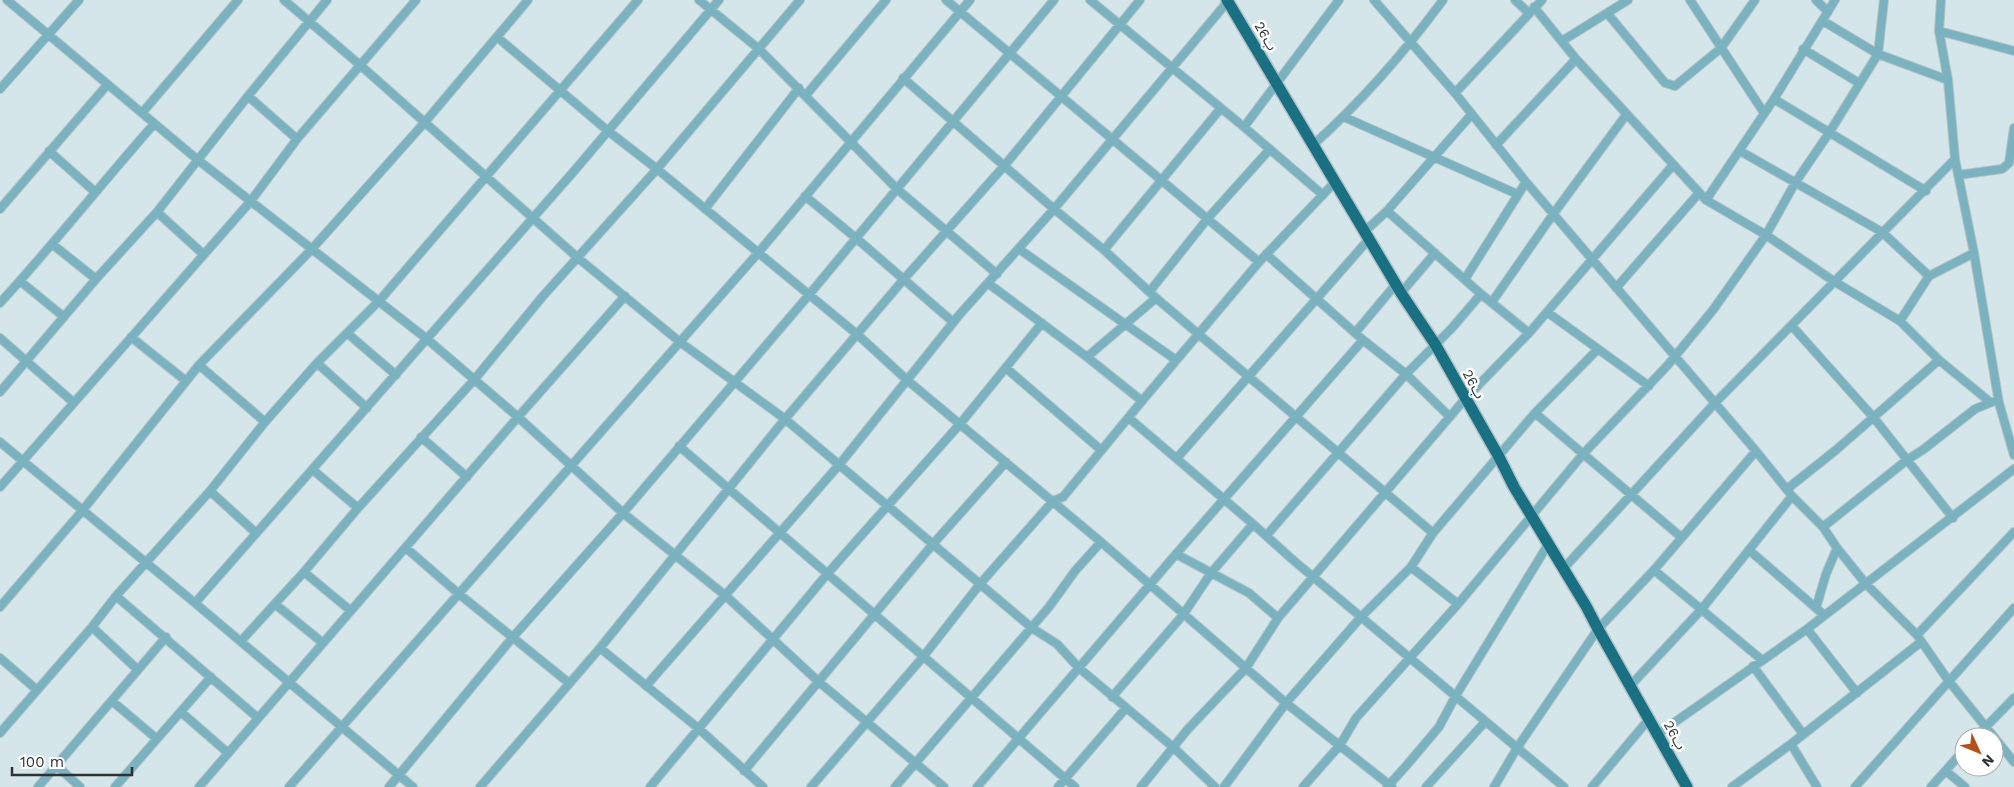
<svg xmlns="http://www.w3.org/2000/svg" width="2014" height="787" viewBox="0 0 2014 787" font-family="'Work Sans','Noto Sans Arabic',sans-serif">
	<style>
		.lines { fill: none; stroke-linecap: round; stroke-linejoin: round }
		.minor-casing { stroke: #b2c2c6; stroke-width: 10 }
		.highway-casing { stroke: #b2c2c6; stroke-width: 14 }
		.minor { stroke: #7ab2c0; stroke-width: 8 }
		.highway { stroke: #187082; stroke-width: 11 }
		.labels { text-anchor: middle; stroke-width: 5; stroke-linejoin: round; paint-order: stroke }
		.street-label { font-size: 14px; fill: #2c3334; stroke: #fff }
	</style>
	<rect width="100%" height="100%" fill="#d4e6ea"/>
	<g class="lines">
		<defs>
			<path id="minor" d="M7,0L198,160L427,339L518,417L623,513L726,596L819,682L944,787
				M284,0L360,65L578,258L680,342L785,419L1032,628L1057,644L1079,668L1173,747L1215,787
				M699,0L759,49L897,189L997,274
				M946,0L1259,262
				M1090,0L1244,127L1323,195
				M1374,0L1455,93L1526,182L1756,451L1792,496L1823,527L1837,548L1866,584L1917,635L1948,680L2014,762
				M1515,0L1529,13
				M1690,0L1764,113
				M1816,0L1828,12
				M1941,0L1939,31L1948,80L1955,159L1974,253L1999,403L2014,455
				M1534,7L1576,59L1706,200L1766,235L1835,282L1900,321L1939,360L1990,402
				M1607,13L1665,83L1675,86L1721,48L1755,0
				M1823,21L1878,54L1948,80
				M1939,31L2014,51
				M497,37L608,131L657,169L858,335L907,380L1101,542L1286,703L1392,787
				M1562,41L1628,0
				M1803,49L1859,83
				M903,78L1054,209L1104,250L1156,298L1433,533
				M0,89L79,0
				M1455,93L1542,0
				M806,95L886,0
				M248,96L297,139
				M1774,99L1926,191
				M142,113L238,0
				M1344,117L1517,194
				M1244,127L1339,0
				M1313,145C1362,101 1404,53 1443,0
				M1496,145L1576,59
				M49,151L94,191
				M1740,151L1882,232L1929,276
				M1958,175L2002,169L2009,163L2014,128
				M805,196L856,238L953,322
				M1706,200L1774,99L1835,0
				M0,209L107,85
				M705,209L799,88
				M1387,211L1481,294L1529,333
				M157,212L203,254
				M1364,232L1387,211L1471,115
				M52,244L96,279
				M1019,249L1176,360
				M1104,250L1221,108
				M1266,254L1363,340L1406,374L1450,417
				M1465,279L1526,182
				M20,281L64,317
				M989,284L1087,357L1142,401
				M1616,288L1699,193
				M1150,291L1208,218L1270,149
				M1401,293L1435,253
				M1492,302L1554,213L1626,115
				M0,303C53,245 102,183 154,124
				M1547,312L1649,386
				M1900,321L1929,276L1974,253
				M1792,326L1874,418L1953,518
				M347,333L396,375
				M1355,333L1396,284
				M131,337L186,381
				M0,338L73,402
				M1087,357L1156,298
				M317,363L367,408
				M199,365L265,422
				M1006,368L1101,450
				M0,392L96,279L157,212L248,96L327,0
				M1535,413L1681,537
				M1129,418L1253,524L1293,560L1564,787
				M421,437L467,477
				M0,442L195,603L413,787
				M679,446L1075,787
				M1177,458L1369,239
				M313,470L358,508
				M0,487L250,202L297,139L416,0
				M1787,489L1836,450L1939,360
				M210,491L256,533
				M1823,527L1907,460L1924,449L1975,409L1992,402
				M1266,536L1406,374L1452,328L1481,294
				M406,548L459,594L569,683
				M1749,550L1824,615
				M1176,554L1249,593L1278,618
				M1411,567L1458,604
				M1564,568L1715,403L1955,159
				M1654,570L1762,660
				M304,572L351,611
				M116,596L258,718
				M195,603L575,170L719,0
				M275,604L323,643
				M0,607L82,511L199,365L311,250L425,122L528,0
				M1816,608L1826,574L1837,548
				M92,627L137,669
				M1807,629L1857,693
				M1917,635L2014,532
				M241,641L304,572L358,508L474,380L543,296L657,169L800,0
				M600,648L698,728L763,787
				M0,658L37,690
				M1753,666L1803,734
				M646,686L839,465L960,314L1054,209L1229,0
				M1630,686L1701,610L1792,496
				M1112,697L1183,615L1211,573L1253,524
				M112,701L157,739
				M181,712L228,753
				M0,733L92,627L116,596L210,491L265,422L317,363L379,301L638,0
				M1658,734L1807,629L2014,469
				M1976,737L2014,698
				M1791,744L1817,787
				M57,766L80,787
				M744,771L933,544L1006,462
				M1946,771L1965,787
				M38,787L166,637
				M115,787L211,677
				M199,787L518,417L625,296
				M289,787L758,253L970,0
				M389,787L513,637L623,513L808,296L1054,0
				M480,787L600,648L785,419L904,279L1005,165L1140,0
				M650,787L828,573L960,424L1042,323
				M811,787L923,657L980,584L1053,501L1063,497L1142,401L1259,262L1335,182
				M895,787L1049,607L1075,571L1101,542
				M977,787L1176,554L1363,340
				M1058,787L1126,708
				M1141,787L1188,729L1246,668L1278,618L1465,399L1529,333L1673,165
				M1224,787L1286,703L1361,617L1411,567L1433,533L1535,413L1598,349
				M1303,787L1340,745L1356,718L1458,604L1584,453L1667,366L1713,310L1766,235L1795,183L1829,133L1878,54L1884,0
				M1387,787L1406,766L1439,727L1455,697L1549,543
				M1426,787L1485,722
				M1494,787L1517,748L1598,629L1654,570L1756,451
				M1592,787L1649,719
				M1732,787L1791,744L1921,642
				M1855,787L2014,608
				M1931,787L1964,750"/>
			<path id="highway" d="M1227,0L1401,293L1435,344L1499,457L1514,487L1586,606L1598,629L1687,787"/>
		</defs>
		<!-- minor casing -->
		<use href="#minor" class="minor-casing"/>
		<!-- highway casing -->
		<use href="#highway" class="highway-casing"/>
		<!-- minor -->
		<use href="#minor" class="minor"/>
		<!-- highway -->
		<use href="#highway" class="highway"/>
	</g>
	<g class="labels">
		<!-- street labels -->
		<g class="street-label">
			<text transform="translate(1266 36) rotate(60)" y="5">26ب</text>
			<text transform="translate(1474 384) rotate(61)" y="5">26ب</text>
			<text transform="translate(1675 735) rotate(61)" y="5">26ب</text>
		</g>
	</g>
	<!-- north arrow -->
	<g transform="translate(1979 752) rotate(134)"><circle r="24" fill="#ffffff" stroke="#abadae"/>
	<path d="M0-4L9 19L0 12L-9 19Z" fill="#b4501a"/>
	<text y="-8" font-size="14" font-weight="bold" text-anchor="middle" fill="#2c3334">N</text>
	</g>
	<!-- scale -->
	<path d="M12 767v8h120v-8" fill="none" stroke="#2c3334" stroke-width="2.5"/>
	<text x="20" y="767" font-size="15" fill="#2c3334" stroke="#ffffff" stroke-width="4" paint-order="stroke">100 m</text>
</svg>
